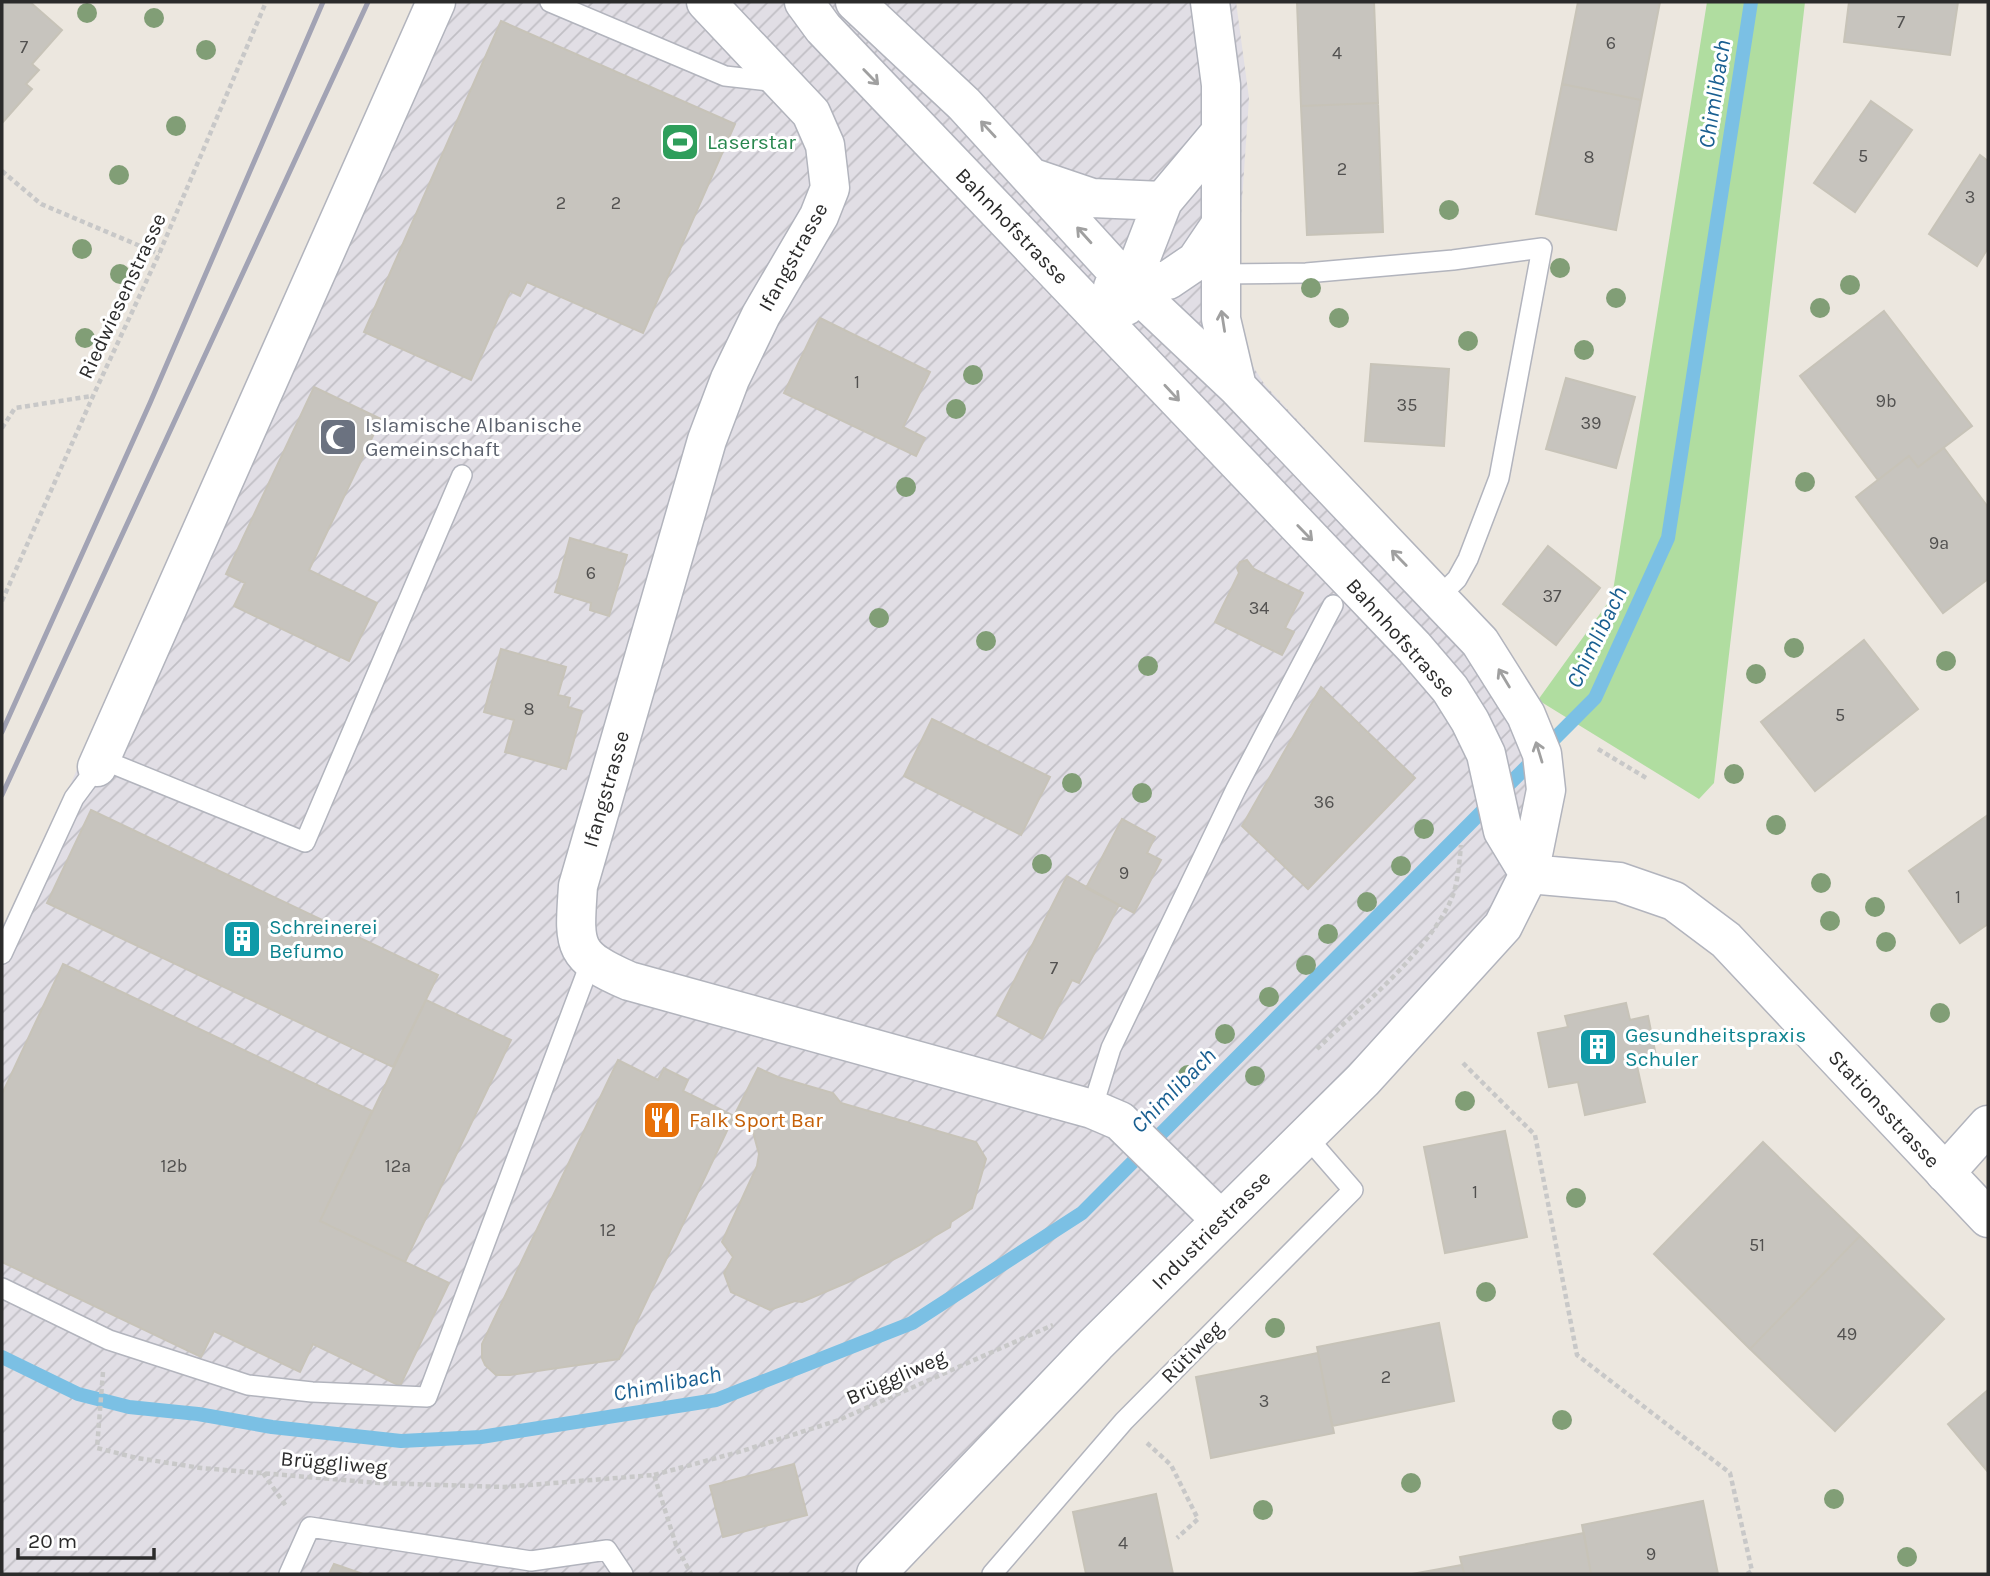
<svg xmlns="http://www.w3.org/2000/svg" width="1990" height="1576" viewBox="0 0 1990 1576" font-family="Karla,sans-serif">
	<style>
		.industrial { fill: url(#industrial-furrows) }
		.grass { fill: #b0dda0 }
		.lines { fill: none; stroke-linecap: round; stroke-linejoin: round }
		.stream { stroke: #7bc0e4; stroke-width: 14 }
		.building { fill: #c7c4be; stroke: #c7c3b8; stroke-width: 2 }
		.lane-casing { stroke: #b2b4bd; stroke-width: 22 }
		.street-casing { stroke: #b2b4bd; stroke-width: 41 }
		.secondary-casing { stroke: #b2b4bd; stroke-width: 41 }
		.path { stroke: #c8c8c8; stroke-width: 4.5; stroke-dasharray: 5 3.5; stroke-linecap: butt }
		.lane { stroke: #fff; stroke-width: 19 }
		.street { stroke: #fff; stroke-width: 38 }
		.secondary { stroke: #fff; stroke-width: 38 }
		.rail { stroke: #a2a3b4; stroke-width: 5 }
		.tree { fill: #819e76 }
		.oneway { stroke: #a0a0a0 }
		.labels { text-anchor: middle; stroke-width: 6; stroke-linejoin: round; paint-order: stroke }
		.number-label { font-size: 18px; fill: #525150 }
		.leisure-label { font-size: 21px; fill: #27864d; stroke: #fff; text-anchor: start }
		.street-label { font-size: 21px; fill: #2b2b2b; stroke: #fff }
		.worship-label { font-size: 21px; fill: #5b616d; stroke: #fff; text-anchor: start }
		.culture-label { font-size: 21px; fill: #0d838f; stroke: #fff; text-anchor: start }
		.food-label { font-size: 21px; fill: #c56008; stroke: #fff; text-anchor: start }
		.water-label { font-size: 23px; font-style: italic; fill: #195f91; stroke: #fff }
	</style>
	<defs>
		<pattern id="industrial-furrows" width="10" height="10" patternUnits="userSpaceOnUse" patternTransform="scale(1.75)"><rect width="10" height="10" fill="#e1dee5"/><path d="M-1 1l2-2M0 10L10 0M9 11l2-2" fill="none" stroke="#c1bfc5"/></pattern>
	</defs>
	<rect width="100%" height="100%" fill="#ece7df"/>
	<!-- industrial -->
	<path class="industrial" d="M421,2H1236L1249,98L1235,304L1243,340L1252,365L1265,385L1505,644L1538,700L1529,874L876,1574H2V937Z"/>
	<!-- grass -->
	<path class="grass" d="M1707,2H1805L1714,783L1699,799L1538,700L1612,597Z"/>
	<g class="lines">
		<!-- stream -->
		<path class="stream" d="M2,1357L78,1394L129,1407L198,1414L272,1427L401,1441L481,1437L716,1400L912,1323L1082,1213L1595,698L1668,538L1751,2"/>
	</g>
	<!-- building -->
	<path class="building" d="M2,2H30L62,30L32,64L39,70L26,84L32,89L2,123Z
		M1297,2H1374L1378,103L1301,106Z
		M1578,2H1660L1641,100L1562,84Z
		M1849,2H1958L1950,55L1844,42Z
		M501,21L735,124L643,333L527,282L520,296L510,291L471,380L364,332Z
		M1562,84L1641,100L1616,230L1536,214Z
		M1871,101L1912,130L1855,212L1814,183Z
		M1378,103L1383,232L1307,235L1301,106Z
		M1980,155L1988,161V248L1977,266L1929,234Z
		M1884,311L1972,426L1918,467L1909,456L1878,480L1800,376Z
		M820,318L930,372L903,427L925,438L916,456L784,393Z
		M1371,364L1449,369L1444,446L1365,441Z
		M1566,378L1635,397L1616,468L1546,449Z
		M314,387L381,419L309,570L377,603L349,661L234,606L245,583L226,574Z
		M1944,448L1988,507V579L1943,613L1856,497L1909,456L1918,467Z
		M570,538L627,555L609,616L590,610L591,603L555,592Z
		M1548,546L1600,588L1556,645L1503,604Z
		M1247,560L1254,569L1303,593L1285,628L1294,632L1282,655L1215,622L1239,573L1237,568L1240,562Z
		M1864,640L1918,709L1815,791L1761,722Z
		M501,649L566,667L558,695L570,698L568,707L582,711L566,769L505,752L514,720L484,712Z
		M1321,687L1415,778L1308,889L1242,826Z
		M932,719L1050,777L1021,835L904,776Z
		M91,810L438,975L393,1067L47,903Z
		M1988,815V924L1960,943L1909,871Z
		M1122,819L1155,837L1147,853L1161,860L1134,913L1086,888Z
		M1067,876L1119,905L1079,983L1072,980L1042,1039L997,1015Z
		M63,964L372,1111L320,1221L449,1283L400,1386L313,1344L300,1372L214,1331L201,1357L2,1262V1094Z
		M426,1000L511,1040L405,1262L320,1221Z
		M1626,1003L1630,1020L1648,1016L1657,1061L1637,1066L1645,1102L1585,1115L1578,1082L1549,1087L1538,1033L1568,1027L1565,1016Z
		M618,1060L658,1080L664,1068L688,1080L683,1091L734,1116L619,1359L510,1375H496L485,1365L482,1358V1344Z
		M758,1068L778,1077L833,1093L841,1103L976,1142L986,1159L972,1208L951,1222L950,1227L902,1255L853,1280L802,1302L795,1301L770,1310L731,1292L724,1273L733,1257L722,1242L757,1166L759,1154L753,1132L734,1116Z
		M1505,1131L1527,1237L1445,1253L1424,1147Z
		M1763,1142L1860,1236L1750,1349L1654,1254Z
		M1860,1236L1944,1319L1835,1431L1750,1349Z
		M1439,1323L1454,1401L1332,1426L1317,1347Z
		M1318,1353L1334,1433L1211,1458L1196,1377Z
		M1988,1390V1472L1948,1424Z
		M794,1464L807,1515L723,1537L710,1486Z
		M1156,1494L1173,1574H1086L1073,1512Z
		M1703,1501L1718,1574H1591L1582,1525Z
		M1584,1533L1591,1574H1464L1460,1557Z
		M334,1564L363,1574H329Z
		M1462,1565L1464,1574H1412Z"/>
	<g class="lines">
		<defs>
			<path id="lane" d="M550,2L725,76L779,82
				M1220,274L1306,273L1453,260L1542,248L1499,478L1468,559L1457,579L1438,598
				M101,759L305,842L462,475
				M2,954L74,798L97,767
				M1092,1109L1111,1048L1236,789L1333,605
				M2,1288L109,1340L248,1385L312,1392L427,1397L591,961
				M289,1574L310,1527L531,1561L607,1550L623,1574
				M992,1574L1124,1421L1353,1190L1306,1136"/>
			<path id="street" d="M706,2L811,113L825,145L830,188L819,216L761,315L730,379L707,440L578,886C574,946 571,956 629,981L1092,1109L1120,1121L1221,1220
				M97,767L436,2
				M1945,1173L1988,1125"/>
			<path id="secondary" d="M804,2L823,28L1414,647L1450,689L1470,721L1486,754L1503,831L1529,874
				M855,2L964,104L1130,286L1237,387L1480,642L1526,715L1542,754L1546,790L1529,874L1503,926L1363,1080L1096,1344L876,1574
				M1210,2L1221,85V319L1237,387
				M1036,179L1092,198L1163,201
				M1113,287L1168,280L1196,261L1221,224
				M1126,306L1130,286L1163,201L1220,133
				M1529,874L1619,882L1674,901L1726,940L1988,1218"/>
		</defs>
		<!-- lane casing -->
		<use href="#lane" class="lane-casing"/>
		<!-- street casing -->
		<use href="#street" class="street-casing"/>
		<!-- secondary casing -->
		<use href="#secondary" class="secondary-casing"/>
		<!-- path -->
		<path class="path" d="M2,171L41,204L159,254
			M2,428L15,408L92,396
			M2,601L93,396L159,254L266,2
			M1598,749L1648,779
			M1317,1049C1358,1009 1420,959 1447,908C1458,889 1459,866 1461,845
			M1463,1063L1535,1135L1577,1355L1730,1473L1752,1571L1747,1574
			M103,1372L97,1448L137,1458L201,1468L379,1483L504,1487L654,1475L676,1545L691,1574
			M1147,1443L1171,1465L1198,1519L1177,1538
			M263,1473L286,1506
			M654,1475L742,1451L839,1420L1053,1325"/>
		<!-- lane -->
		<use href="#lane" class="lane"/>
		<!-- street -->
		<use href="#street" class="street"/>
		<!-- secondary -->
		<use href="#secondary" class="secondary"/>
		<!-- rail -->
		<path class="rail" d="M2,732L150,403L323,2
			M2,795L368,2"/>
	</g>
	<!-- trees -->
	<g class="tree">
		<circle cx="87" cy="13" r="10"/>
		<circle cx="154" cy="18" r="10"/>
		<circle cx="206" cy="50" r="10"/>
		<circle cx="176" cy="126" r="10"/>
		<circle cx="119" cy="175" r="10"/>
		<circle cx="1449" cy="210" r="10"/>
		<circle cx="82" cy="249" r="10"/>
		<circle cx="1560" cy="268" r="10"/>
		<circle cx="120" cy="274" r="10"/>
		<circle cx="1850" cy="285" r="10"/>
		<circle cx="1311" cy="288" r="10"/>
		<circle cx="1616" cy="298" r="10"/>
		<circle cx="1820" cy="308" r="10"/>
		<circle cx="1339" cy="318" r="10"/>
		<circle cx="85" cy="338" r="10"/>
		<circle cx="1468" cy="341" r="10"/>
		<circle cx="1584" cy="350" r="10"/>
		<circle cx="973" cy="375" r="10"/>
		<circle cx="956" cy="409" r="10"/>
		<circle cx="1805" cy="482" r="10"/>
		<circle cx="906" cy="487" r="10"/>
		<circle cx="879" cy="618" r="10"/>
		<circle cx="986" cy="641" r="10"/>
		<circle cx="1794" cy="648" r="10"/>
		<circle cx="1946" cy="661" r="10"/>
		<circle cx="1148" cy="666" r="10"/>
		<circle cx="1756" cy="674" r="10"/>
		<circle cx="1734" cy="774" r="10"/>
		<circle cx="1072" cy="783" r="10"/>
		<circle cx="1142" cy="793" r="10"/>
		<circle cx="1776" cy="825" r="10"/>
		<circle cx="1424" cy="829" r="10"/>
		<circle cx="1042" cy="864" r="10"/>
		<circle cx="1401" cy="866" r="10"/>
		<circle cx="1821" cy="883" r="10"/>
		<circle cx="1367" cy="902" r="10"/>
		<circle cx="1875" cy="907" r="10"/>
		<circle cx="1830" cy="921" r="10"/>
		<circle cx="1328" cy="934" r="10"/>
		<circle cx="1886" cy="942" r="10"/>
		<circle cx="1306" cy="965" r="10"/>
		<circle cx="1269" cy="997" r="10"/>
		<circle cx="1940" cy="1013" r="10"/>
		<circle cx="1225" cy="1034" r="10"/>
		<circle cx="1188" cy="1075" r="10"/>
		<circle cx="1255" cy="1076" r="10"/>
		<circle cx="1465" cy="1101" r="10"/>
		<circle cx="1576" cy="1198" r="10"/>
		<circle cx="1486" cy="1292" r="10"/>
		<circle cx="1275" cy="1328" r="10"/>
		<circle cx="1562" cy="1420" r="10"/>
		<circle cx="1411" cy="1483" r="10"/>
		<circle cx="1834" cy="1499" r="10"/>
		<circle cx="1263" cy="1510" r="10"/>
		<circle cx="1907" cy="1557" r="10"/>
	</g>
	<!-- one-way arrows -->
	<defs><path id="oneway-shaft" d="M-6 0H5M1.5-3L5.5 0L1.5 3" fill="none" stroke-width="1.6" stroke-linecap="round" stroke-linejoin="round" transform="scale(1.75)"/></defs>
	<g class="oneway">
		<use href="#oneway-shaft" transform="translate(871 77) rotate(46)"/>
		<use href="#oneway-shaft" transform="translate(988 129) rotate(-133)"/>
		<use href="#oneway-shaft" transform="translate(1084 235) rotate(-132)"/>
		<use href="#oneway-shaft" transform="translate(1223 321) rotate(-99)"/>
		<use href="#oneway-shaft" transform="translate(1172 393) rotate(47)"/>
		<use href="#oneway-shaft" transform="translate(1305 533) rotate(46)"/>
		<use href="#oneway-shaft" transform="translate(1399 558) rotate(-134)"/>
		<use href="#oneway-shaft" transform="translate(1504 678) rotate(-121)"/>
		<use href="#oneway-shaft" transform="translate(1539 752) rotate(-107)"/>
	</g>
	<!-- icons -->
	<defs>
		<symbol id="stadium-square" viewBox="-11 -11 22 22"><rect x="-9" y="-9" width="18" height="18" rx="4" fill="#2e9e5b" stroke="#fff"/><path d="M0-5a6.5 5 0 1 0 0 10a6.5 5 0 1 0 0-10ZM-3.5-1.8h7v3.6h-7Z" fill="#fff"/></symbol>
		<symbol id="mosque-square" viewBox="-11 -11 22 22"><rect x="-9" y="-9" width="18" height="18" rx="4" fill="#6b7280" stroke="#fff"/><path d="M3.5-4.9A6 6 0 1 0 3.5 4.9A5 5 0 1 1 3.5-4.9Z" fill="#fff"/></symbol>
		<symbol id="building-square" viewBox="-11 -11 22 22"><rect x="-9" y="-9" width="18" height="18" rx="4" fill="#0f9aa8" stroke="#fff"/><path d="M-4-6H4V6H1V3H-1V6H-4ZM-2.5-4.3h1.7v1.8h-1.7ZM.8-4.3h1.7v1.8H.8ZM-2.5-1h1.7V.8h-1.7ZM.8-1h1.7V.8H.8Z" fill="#fff"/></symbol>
		<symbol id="restaurant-square" viewBox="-11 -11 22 22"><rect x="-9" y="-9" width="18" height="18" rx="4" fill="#e8710a" stroke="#fff"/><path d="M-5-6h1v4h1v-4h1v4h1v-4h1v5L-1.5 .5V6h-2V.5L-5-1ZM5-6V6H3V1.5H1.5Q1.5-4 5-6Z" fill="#fff"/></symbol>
	</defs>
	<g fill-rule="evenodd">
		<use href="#stadium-square" x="658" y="120" width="44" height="44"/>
		<use href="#mosque-square" x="316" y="415" width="44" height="44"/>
		<use href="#building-square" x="220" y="917" width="44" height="44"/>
		<use href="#building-square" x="1576" y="1025" width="44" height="44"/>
		<use href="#restaurant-square" x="640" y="1098" width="44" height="44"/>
	</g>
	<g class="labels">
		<!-- number labels -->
		<g class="number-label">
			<text x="1901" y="28">7</text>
			<text x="1611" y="49">6</text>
			<text x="24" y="53">7</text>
			<text x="1337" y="59">4</text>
			<text x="1863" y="162">5</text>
			<text x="1589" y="163">8</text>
			<text x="1342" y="175">2</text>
			<text x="1970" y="203">3</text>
			<text x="561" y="209">2</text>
			<text x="616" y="209">2</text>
			<text x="857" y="388">1</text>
			<text x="1886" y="407">9b</text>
			<text x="1407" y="411">35</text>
			<text x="1591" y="429">39</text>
			<text x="1939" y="549">9a</text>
			<text x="591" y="579">6</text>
			<text x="1552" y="602">37</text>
			<text x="1259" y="614">34</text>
			<text x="529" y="715">8</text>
			<text x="1840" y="721">5</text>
			<text x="1324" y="808">36</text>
			<text x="1124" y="879">9</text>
			<text x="1958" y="903">1</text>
			<text x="1054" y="974">7</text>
			<text x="174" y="1172">12b</text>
			<text x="398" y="1172">12a</text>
			<text x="1475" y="1198">1</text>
			<text x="608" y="1236">12</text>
			<text x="1757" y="1251">51</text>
			<text x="1847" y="1340">49</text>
			<text x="1386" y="1383">2</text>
			<text x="1264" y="1407">3</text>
			<text x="1123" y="1549">4</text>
			<text x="1651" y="1560">9</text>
		</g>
		<!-- leisure labels -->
		<g class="leisure-label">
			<text x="707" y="149">Laserstar</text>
		</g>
		<!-- street labels -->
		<g class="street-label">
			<text transform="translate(1012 226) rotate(46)" y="7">Bahnhofstrasse</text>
			<text transform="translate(793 257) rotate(-61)" y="7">Ifangstrasse</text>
			<text transform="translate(122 296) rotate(-65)" y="7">Riedwiesenstrasse</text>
			<text transform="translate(1401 638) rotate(48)" y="7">Bahnhofstrasse</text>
			<text transform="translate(606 789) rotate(-74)" y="7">Ifangstrasse</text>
			<text transform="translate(1884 1109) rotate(47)" y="7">Stationsstrasse</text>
			<text transform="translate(1211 1230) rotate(-45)" y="7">Industriestrasse</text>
			<text transform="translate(1192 1352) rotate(-45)" y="7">Rütiweg</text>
			<text transform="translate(896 1377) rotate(-24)" y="7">Brüggliweg</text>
			<text transform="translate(334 1463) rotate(5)" y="7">Brüggliweg</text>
		</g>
		<!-- worship labels -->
		<g class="worship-label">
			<text x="365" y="432">Islamische Albanische<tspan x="365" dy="24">Gemeinschaft</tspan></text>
		</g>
		<!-- culture labels -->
		<g class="culture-label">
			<text x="269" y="934">Schreinerei<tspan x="269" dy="24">Befumo</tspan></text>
			<text x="1625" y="1042">Gesundheitspraxis<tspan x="1625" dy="24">Schuler</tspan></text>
		</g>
		<!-- food labels -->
		<g class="food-label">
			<text x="689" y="1127">Falk Sport Bar</text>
		</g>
		<!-- water labels -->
		<g class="water-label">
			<text transform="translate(1714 94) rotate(-81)" y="8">Chimlibach</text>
			<text transform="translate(1596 637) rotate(-64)" y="8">Chimlibach</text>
			<text transform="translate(1173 1090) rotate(-45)" y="8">Chimlibach</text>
			<text transform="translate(667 1383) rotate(-11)" y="8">Chimlibach</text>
		</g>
	</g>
	<!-- border -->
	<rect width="1990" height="1576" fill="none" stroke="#2b2b2b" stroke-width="7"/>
	<!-- scale -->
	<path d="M18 1548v10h136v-10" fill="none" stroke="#2b2b2b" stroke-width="3.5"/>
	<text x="28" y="1548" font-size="21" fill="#2b2b2b" stroke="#ffffff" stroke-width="5" paint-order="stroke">20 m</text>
</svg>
